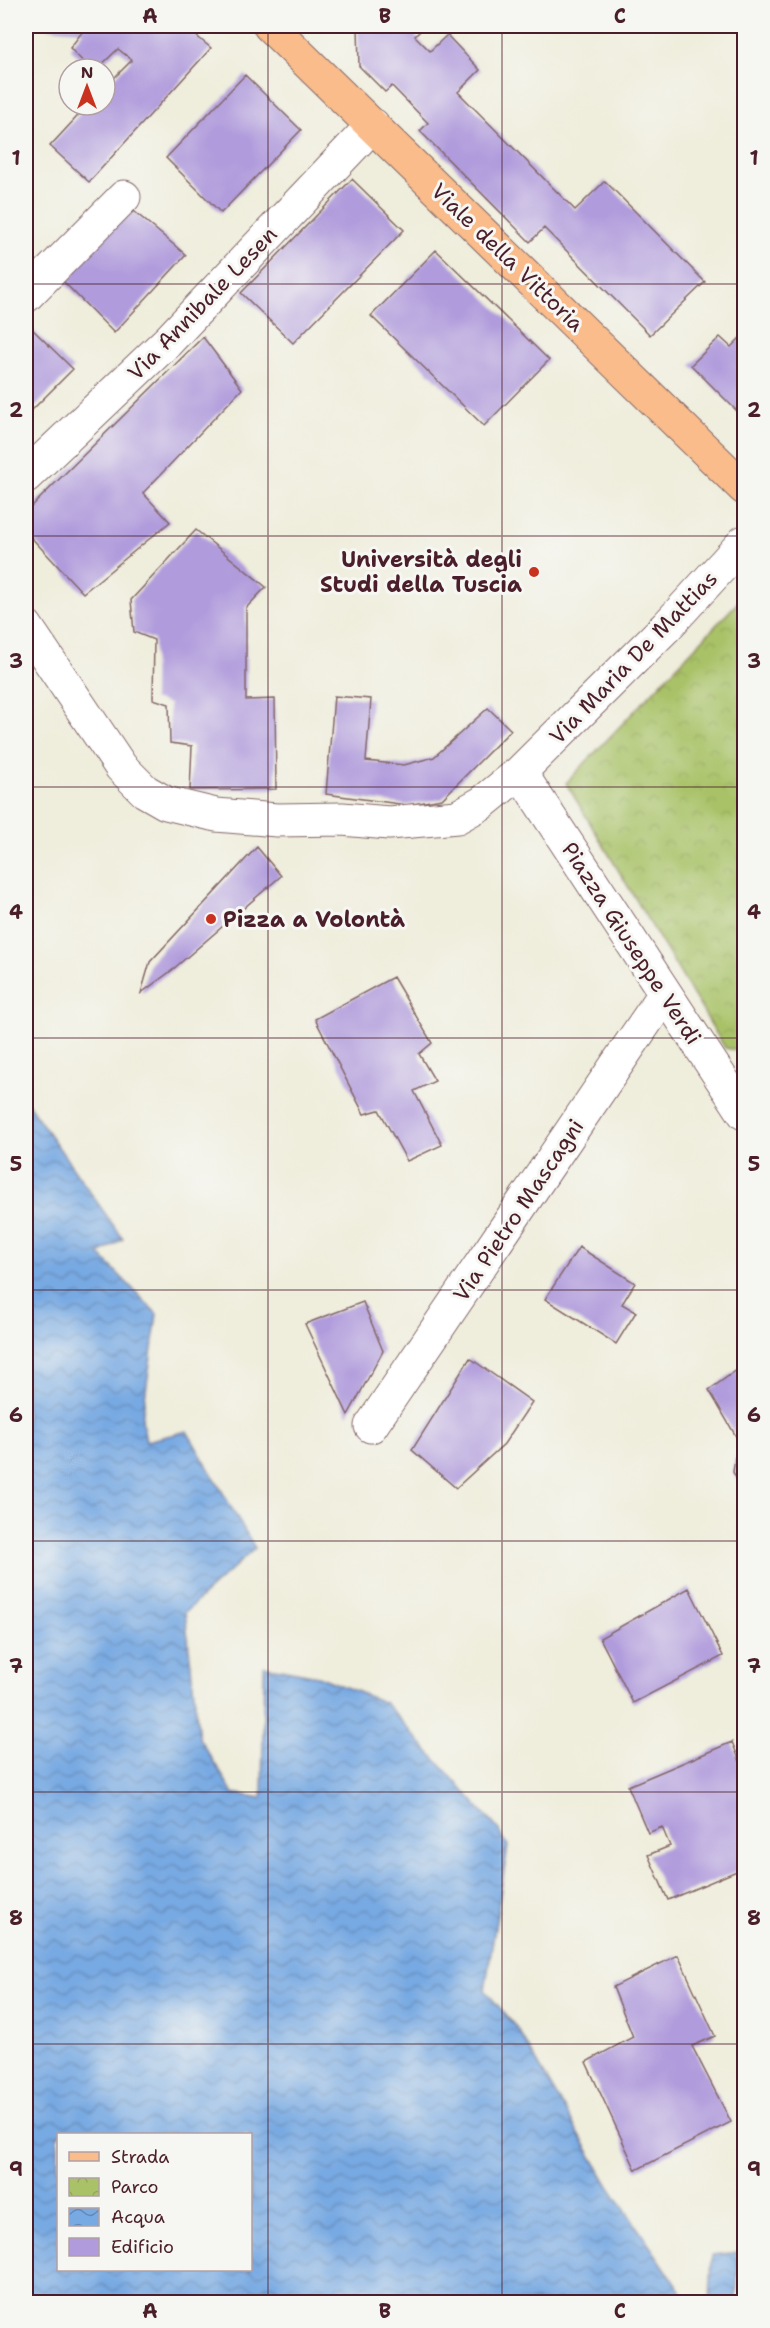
<svg xmlns="http://www.w3.org/2000/svg" width="770" height="2328" viewBox="0 0 770 2328" font-family="'Shantell Sans',sans-serif">
	<style>
		.park { fill: url(#park-crowns); stroke: #7a704a; stroke-width: 1.5 }
		.water { fill: url(#water-waves); stroke: #606486; stroke-width: 1.5; fill-rule: evenodd }
		.building { fill: #b09bdc }
		.lines { fill: none; stroke-linecap: round; stroke-linejoin: round }
		.minor-casing { stroke: #846769; stroke-width: 35 }
		.major-casing { stroke: #846769; stroke-width: 35 }
		.minor { stroke: #fff; stroke-width: 33 }
		.major { stroke: #f9bc8a; stroke-width: 33 }
		.grid { fill: none; stroke: #4a1f2b; stroke-width: 1.5; stroke-opacity: 0.55 }
		.poi-dot { fill: #c8321e; stroke: #f6f6f2; stroke-width: 2 }
		.labels { text-anchor: middle; stroke-width: 6; stroke-linejoin: round; paint-order: stroke }
		.street-label { font-size: 22px; fill: #4a1f2b; stroke: #f6f6f2 }
		.poi-label { font-size: 22px; font-weight: bold; fill: #4a1f2b; stroke: #f6f6f2; text-anchor: end }
		.neatline { fill: none; stroke: #4a1f2b; stroke-width: 2 }
		.grid-label { font-size: 20px; text-anchor: middle; font-weight: bold; fill: #4a1f2b }
	</style>
	<defs>
		<pattern id="park-crowns" width="20" height="18" patternUnits="userSpaceOnUse" patternTransform="scale(1.5)"><rect width="20" height="18" fill="#a9c268"/><path d="M2 6a3 3 0 1 1 6 0M12 15a3 3 0 1 1 6 0" fill="none" stroke="#93a65a"/></pattern>
		<pattern id="water-waves" width="16" height="10" patternUnits="userSpaceOnUse" patternTransform="scale(1.5)"><rect width="16" height="10" fill="#77a9e2"/><path d="M0 5q4-4 8 0t8 0" fill="none" stroke="#6489b7"/></pattern>
	</defs>
	<rect width="100%" height="100%" fill="#f6f6f2"/>
	<filter id="ink" filterUnits="userSpaceOnUse"><feTurbulence type="fractalNoise" baseFrequency=".0167" numOctaves="2"/><feDisplacementMap in="SourceGraphic" scale="12" xChannelSelector="R" yChannelSelector="G"/><feConvolveMatrix kernelMatrix="1 2 1 2 8 2 1 2 1" color-interpolation-filters="sRGB"/></filter>
	<filter id="wash" filterUnits="userSpaceOnUse"><feTurbulence type="fractalNoise" baseFrequency=".008" numOctaves="4" result="noise"/><feDisplacementMap in="SourceGraphic" scale="24" xChannelSelector="R" yChannelSelector="G"/><feGaussianBlur stdDeviation="1.35" result="paint"/><feColorMatrix in="noise" values="0 0 0 0 0 0 0 0 0 0 0 0 0 0 0 0 0 1.4 0 .05"/><feComposite in="paint" operator="in"/></filter>
	<g filter="url(#wash)">
		<rect width="100%" height="100%" fill="#efeddb"/>
		<!-- park -->
		<path class="park" d="M744,596V1041L741,1051L725,1048L566,783Z"/>
		<!-- water -->
		<path class="water" d="M26,1101L123,1239L99,1254L157,1314L142,1419L146,1441L187,1431L255,1548L185,1612L199,1738L233,1793L262,1798L264,1666L318,1676L385,1703L499,1830L508,1846L485,1990L519,2031L609,2186L688,2302H710L712,2255L739,2252L736,2297L738,2302H26ZM58,2134H250V2270H58Z"/>
		<g id="blocks">
			<!-- building -->
			<path class="building" d="M26,26H184L211,48L89,182L50,146L88,105H105V87L132,60L118,49L97,69H90L70,48L83,31Z
				M358,26H425L415,36L430,51L447,35L480,70L458,92L575,210L605,181L705,282L650,335L544,228L530,242L420,131L428,123L392,86L385,92L359,66Z
				M245,75L301,130L221,213L166,158Z
				M352,179L404,230L293,343L241,293Z
				M129,207L186,255L114,333L59,277Z
				M436,250L549,360L484,426L371,316Z
				M26,323L73,369L26,416Z
				M744,334V418L691,365L720,337L731,347Z
				M203,337L242,389L143,493L170,522L83,593L26,532V512Z
				M196,530L266,587L246,608V700L275,699L276,789L190,790L192,746L170,743L169,704L153,699L154,640L134,632L131,600Z
				M334,696L371,699L366,761L404,765L434,757L488,708L511,730L442,799L407,805L326,794Z
				M257,847L281,876L171,971L141,993L150,962Z
				M393,977L432,1043L419,1054L435,1081L414,1091L442,1145L407,1161L379,1110L364,1114L315,1019Z
				M579,1247L635,1283L622,1304L636,1312L616,1344L545,1299Z
				M363,1302L383,1351L348,1415L305,1324Z
				M470,1358L532,1402L504,1444L456,1488L412,1450Z
				M744,1365V1486L740,1485L733,1472L735,1458L744,1450L709,1390Z
				M689,1588L723,1656L633,1703L600,1638Z
				M732,1742L744,1771V1868L668,1900L648,1855L670,1846L662,1827L648,1833L628,1786Z
				M678,1955L715,2036L692,2046L731,2122L636,2170L586,2062L633,2037L613,1987Z"/>
		</g>
	</g>
	<g filter="url(#ink)">
		<use href="#blocks" fill-opacity="0" stroke="#846769" stroke-width="1.5"/>
		<g class="lines">
			<defs>
				<path id="minor" d="M26,296L124,197
					M26,476L168,341L373,125
					M26,626L121,767L145,791L166,803L216,815L277,820L342,819L389,823L457,817L482,803L520,772L668,625L744,542
					M520,772L744,1113
					M371,1426L664,995"/>
				<path id="major" d="M270,26L744,488"/>
			</defs>
			<!-- minor casing -->
			<use href="#minor" class="minor-casing"/>
			<!-- major casing -->
			<use href="#major" class="major-casing"/>
			<!-- minor -->
			<use href="#minor" class="minor"/>
			<!-- major -->
			<use href="#major" class="major"/>
		</g>
	</g>
	<!-- grid -->
	<path class="grid" d="M268,26V2302M502,26V2302M26,284H744M26,536H744M26,787H744M26,1038H744M26,1290H744M26,1541H744M26,1792H744M26,2044H744"/>
	<!-- markers -->
	<g class="poi-dot">
		<circle cx="534" cy="572" r="6"/>
		<circle cx="211" cy="919" r="6"/>
	</g>
	<g class="labels">
		<!-- street labels -->
		<g class="street-label">
			<text transform="translate(508 257) rotate(44)" y="8">Viale della Vittoria</text>
			<text transform="translate(202 303) rotate(-46)" y="8">Via Annibale Lesen</text>
			<text transform="translate(633 657) rotate(-46)" y="8">Via Maria De Mattias</text>
			<text transform="translate(632 943) rotate(57)" y="8">Piazza Giuseppe Verdi</text>
			<text transform="translate(518 1210) rotate(-56)" y="8">Via Pietro Mascagni</text>
		</g>
		<!-- poi labels -->
		<g class="poi-label">
			<text x="522" y="567">Università degli<tspan x="522" dy="25">Studi della Tuscia</tspan></text>
			<text x="223" y="927" text-anchor="start">Pizza a Volontà</text>
		</g>
	</g>
	<!-- margin -->
	<rect width="770" height="2328" fill="none" stroke="#f6f6f2" stroke-width="66"/>
	<!-- legend -->
	<rect x="57" y="2133" width="195" height="138" fill="#f6f6f2" stroke="#b1a0a2" stroke-width="1.5"/>
	<rect x="69" y="2152" width="30" height="9" fill="#f9bc8a" stroke="#b1a0a2" stroke-width="1.5"/>
	<text x="111" y="2163" font-size="18" fill="#4a1f2b">Strada</text>
	<rect x="69" y="2178" width="30" height="18" fill="url(#park-crowns)" stroke="#b1a0a2" stroke-width="1.5"/>
	<text x="111" y="2193" font-size="18" fill="#4a1f2b">Parco</text>
	<rect x="69" y="2208" width="30" height="18" fill="url(#water-waves)" stroke="#b1a0a2" stroke-width="1.5"/>
	<text x="111" y="2223" font-size="18" fill="#4a1f2b">Acqua</text>
	<rect x="69" y="2238" width="30" height="18" fill="#b09bdc" stroke="#b1a0a2" stroke-width="1.5"/>
	<text x="111" y="2253" font-size="18" fill="#4a1f2b">Edificio</text>
	<!-- north arrow -->
	<g transform="translate(87 87)"><circle r="28" fill="#f6f6f2" stroke="#b1a0a2" stroke-width="1.5"/>
	<path d="M0-4.5L10 22L0 15L-10 22Z" fill="#c8321e"/>
	<text y="-9" font-size="16" font-weight="bold" text-anchor="middle" fill="#4a1f2b">N</text>
	</g>
	<rect x="33" y="33" width="704" height="2262" class="neatline"/>
	<g class="grid-label">
		<text x="150" y="23">A</text>
		<text x="385" y="23">B</text>
		<text x="620" y="23">C</text>
		<text x="16" y="165">1</text>
		<text x="754" y="165">1</text>
		<text x="16" y="417">2</text>
		<text x="754" y="417">2</text>
		<text x="16" y="668">3</text>
		<text x="754" y="668">3</text>
		<text x="16" y="919">4</text>
		<text x="754" y="919">4</text>
		<text x="16" y="1171">5</text>
		<text x="754" y="1171">5</text>
		<text x="16" y="1422">6</text>
		<text x="754" y="1422">6</text>
		<text x="16" y="1673">7</text>
		<text x="754" y="1673">7</text>
		<text x="16" y="1925">8</text>
		<text x="754" y="1925">8</text>
		<text x="16" y="2176">9</text>
		<text x="754" y="2176">9</text>
		<text x="150" y="2318">A</text>
		<text x="385" y="2318">B</text>
		<text x="620" y="2318">C</text>
	</g>
</svg>
